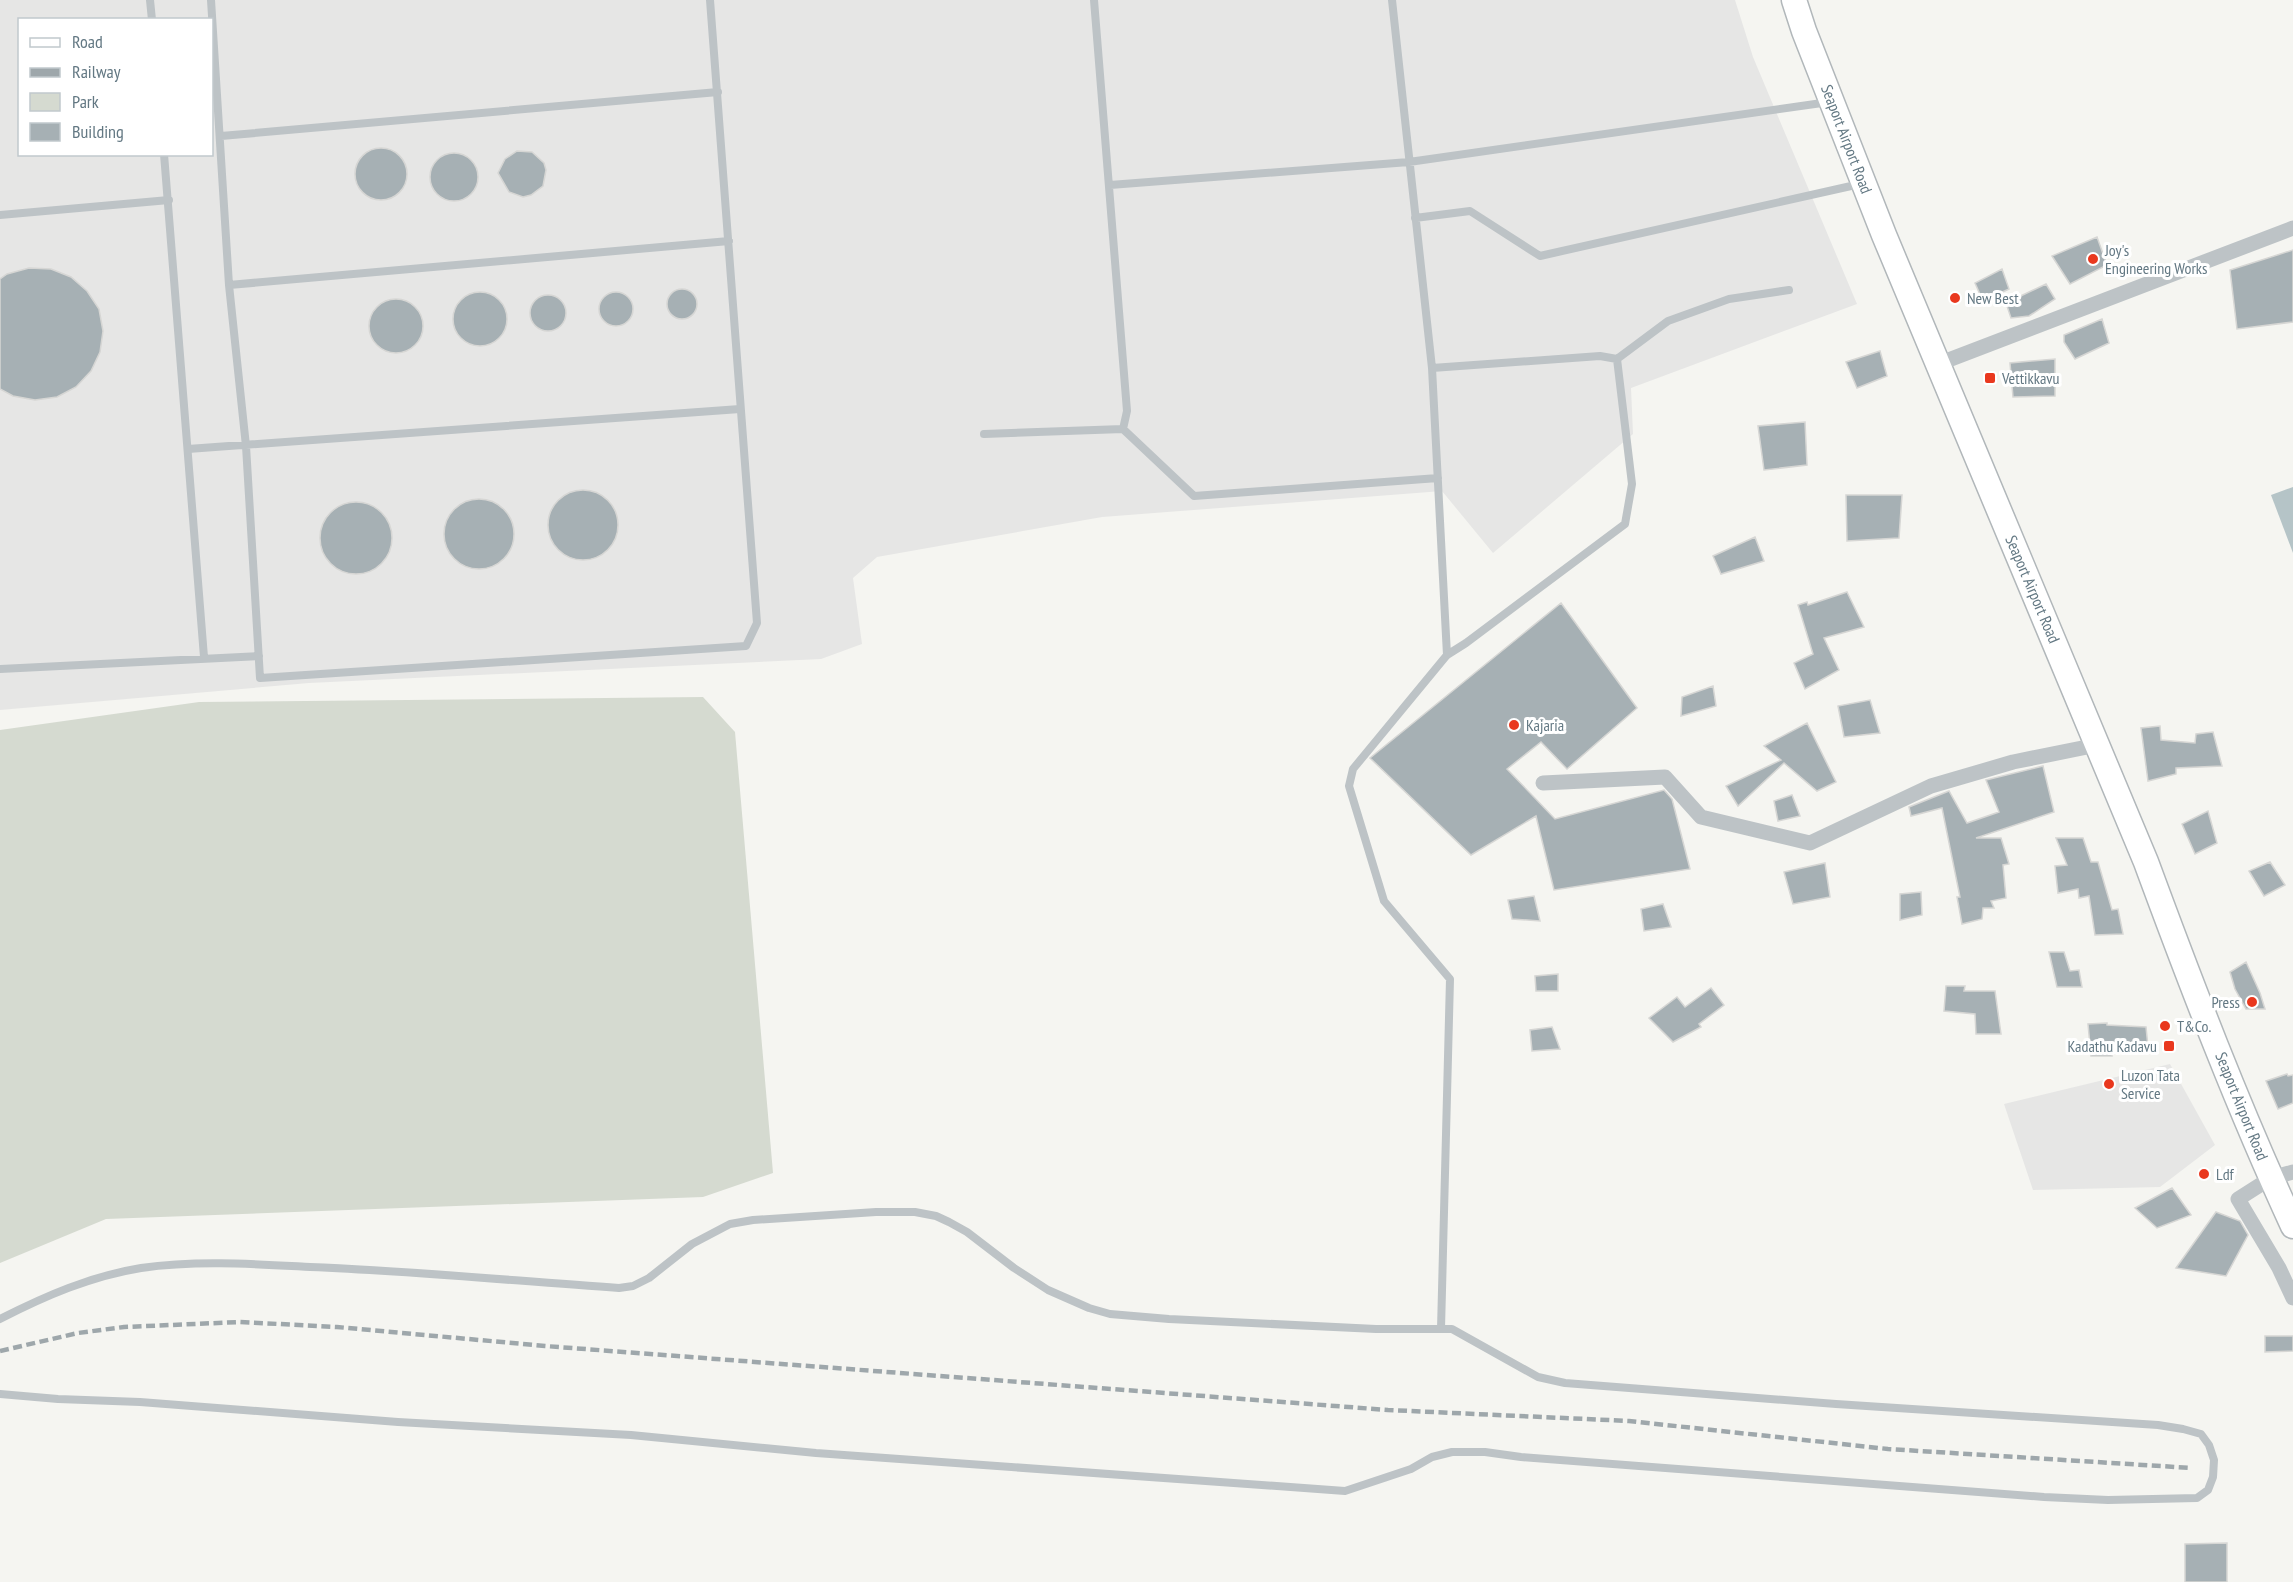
<svg xmlns="http://www.w3.org/2000/svg" width="2293" height="1582" viewBox="0 0 2293 1582" font-family="'PT Sans Narrow',sans-serif">
	<style>
		.built { fill: #e6e6e5; fill-rule: evenodd }
		.green { fill: #d5dad0 }
		.water { fill: #b5c4c7 }
		.building { fill: #a6b0b4; stroke: #d6d6d4; stroke-width: 1.5 }
		.lines { fill: none; stroke-linecap: round; stroke-linejoin: round }
		.primary-casing { stroke: #b1b7ba; stroke-width: 27 }
		.service { stroke: #bdc3c6; stroke-width: 8 }
		.minor { stroke: #bdc3c6; stroke-width: 15 }
		.primary { stroke: #fff; stroke-width: 24 }
		.rail { stroke: #9ea7ab; stroke-width: 4.5; stroke-dasharray: 9 4.5; stroke-linecap: butt }
		.poi-dot { fill: #e9381e; stroke: #fff; stroke-width: 2 }
		.labels { text-anchor: middle; stroke-width: 6; stroke-linejoin: round; paint-order: stroke }
		.street-label { font-size: 16px; fill: #637883; stroke: #fff }
		.poi-label { font-size: 16px; fill: #637883; stroke: #fff; text-anchor: start }
	</style>
	<rect width="100%" height="100%" fill="#f5f5f1"/>
	<!-- built -->
	<path class="built" d="M0,0H1735L1753,57L1857,304L1631,388L1633,434L1493,553L1442,491L1102,517L877,557L853,578L862,644L821,659L309,683L0,710ZM20,20H212V154H20Z
		M2170,1064L2215,1145L2160,1187L2033,1190L2004,1104Z"/>
	<!-- green -->
	<path class="green" d="M703,697L735,732L773,1173L703,1197L106,1219L0,1263V730L199,702Z"/>
	<!-- water -->
	<path class="water" d="M2293,487V553L2271,495Z"/>
	<!-- building -->
	<path class="building" d="M355 174a26 26 0 1 1 52 0a26 26 0 1 1-52 0Z
		M517,151L532,152L544,163L546,170L543,186L531,195L523,197L509,192L498,173L505,159Z
		M430 177a24 24 0 1 1 48 0a24 24 0 1 1-48 0Z
		M2097,237L2107,265L2070,284L2052,256Z
		M2293,250V322L2237,329L2230,270Z
		M29,268L51,269L71,277L87,291L99,309L103,331L100,352L91,371L76,387L57,397L35,400L13,396L0,389V279L7,274Z
		M2002,269L2009,289L1983,301L1975,283Z
		M2046,284L2055,299L2029,316L2011,318L2006,303Z
		M667 304a15 15 0 1 1 30 0a15 15 0 1 1-30 0Z
		M599 309a17 17 0 1 1 34 0a17 17 0 1 1-34 0Z
		M453 319a27 27 0 1 1 54 0a27 27 0 1 1-54 0Z
		M530 313a18 18 0 1 1 36 0a18 18 0 1 1-36 0Z
		M369 326a27 27 0 1 1 54 0a27 27 0 1 1-54 0Z
		M2102,319L2109,343L2075,359L2064,342V335Z
		M1880,351L1887,376L1857,388L1846,362Z
		M2055,359V396L2013,397L2010,363Z
		M1805,422L1807,465L1764,470L1758,426Z
		M548 525a35 35 0 1 1 70 0a35 35 0 1 1-70 0Z
		M1846,495H1902L1899,538L1847,541Z
		M444 534a35 35 0 1 1 70 0a35 35 0 1 1-70 0Z
		M320 538a36 36 0 1 1 72 0a36 36 0 1 1-72 0Z
		M1755,537L1764,561L1721,574L1713,556Z
		M1847,592L1864,627L1824,638L1839,670L1805,689L1794,663L1813,654L1798,605L1807,602L1808,605Z
		M1561,603L1637,708L1567,769L1541,742L1507,769L1555,819L1664,790L1672,799L1690,869L1554,890L1536,816L1471,855L1370,758Z
		M1713,686L1716,706L1681,716L1682,697Z
		M1870,700L1880,733L1844,737L1838,706Z
		M1807,723L1836,782L1817,791L1784,763L1738,806L1726,786L1781,760L1764,746Z
		M2160,726L2161,740L2195,743L2196,734L2213,732L2222,766L2176,768V774L2148,781L2141,728Z
		M2043,766L2054,812L1976,838H2001L2009,864L2003,865L2006,898L1991,901L1994,908H1983L1982,919L1962,924L1957,897H1960L1942,808L1911,816L1909,807L1949,791L1967,823L1999,812L1986,780Z
		M1792,795L1800,816L1778,821L1774,801Z
		M2208,811L2217,843L2195,854L2182,824Z
		M2056,838H2083L2091,862H2098L2112,910L2118,909L2123,934L2095,935L2089,896L2079,898L2078,889L2058,893L2055,866L2067,865Z
		M2270,862L2285,885L2264,896L2249,871Z
		M1825,863L1830,897L1793,904L1784,872Z
		M1921,892L1922,915L1900,920V894Z
		M1534,896L1540,921L1512,919L1508,900Z
		M1663,904L1671,927L1644,931L1641,909Z
		M2049,952H2064L2070,971L2079,970L2082,987H2057Z
		M2246,962L2260,993L2265,1009H2246L2235,989L2230,972Z
		M1558,974V991H1536L1535,976Z
		M1946,986H1965L1964,991H1995L2001,1034H1976L1975,1014L1944,1011Z
		M1711,988L1724,1005L1699,1024L1701,1027L1673,1042L1649,1018L1677,997L1685,1007Z
		M2107,1023V1025L2146,1027L2148,1047H2111L2112,1056H2091L2088,1024Z
		M1552,1027L1560,1049L1532,1051L1530,1030Z
		M2287,1074L2288,1076L2293,1075V1103L2278,1109L2266,1081Z
		M2172,1188L2191,1215L2157,1228L2135,1208Z
		M2216,1212L2240,1221L2248,1235L2226,1276L2176,1268Z
		M2265,1336H2293V1351L2265,1352Z
		M2227,1543V1582H2185V1544Z"/>
	<g class="lines">
		<defs>
			<path id="primary" d="M1794,0L1804,31L1884,235L2146,862C2191,984 2238,1107 2293,1226"/>
		</defs>
		<!-- primary casing -->
		<use href="#primary" class="primary-casing"/>
		<!-- service -->
		<path class="service" d="M150,0L152,20
			M211,0L229,285L246,446L260,678L746,646L757,623L710,0
			M1094,0L1127,411L1123,429
			M1392,0L1432,368L1447,655
			M221,136L718,92
			M164,154L204,657
			M1110,185L1409,162L1829,102
			M0,215L169,200
			M1415,218L1470,211L1540,256L1860,184
			M229,285L729,241
			M1432,368L1600,356L1617,359L1668,321L1729,299L1789,290
			M984,434L1123,429L1194,496L1438,478
			M188,449L740,409
			M0,669L259,656
			M0,1319C45,1296 91,1276 141,1268C197,1260 254,1264 310,1267C413,1271 516,1281 619,1288L633,1286L649,1278L692,1244L730,1224L753,1220L876,1212H915L936,1216L949,1222L967,1232L1014,1268L1048,1290L1089,1308L1110,1314L1169,1319L1376,1329H1452L1538,1377L1565,1383L1836,1404L2158,1425L2183,1429L2201,1434L2209,1445L2214,1460L2213,1477L2208,1490L2197,1498L2108,1500L2044,1497L1521,1457L1485,1452H1452L1432,1457L1411,1469L1345,1491L816,1453L631,1435L398,1422L140,1402L58,1399L0,1394
			M1441,1329L1450,979L1384,901L1349,786L1353,769L1447,655L1466,643L1625,524L1632,484L1617,359"/>
		<!-- minor -->
		<path class="minor" d="M1938,364L2293,228
			M1543,783L1665,777L1701,817L1810,843L1931,786L2013,762L2097,745
			M2293,1172L2271,1178L2238,1199L2279,1268L2293,1298"/>
		<!-- primary -->
		<use href="#primary" class="primary"/>
		<!-- rail -->
		<path class="rail" d="M0,1351L78,1333L124,1327L240,1322L337,1327L545,1346L1388,1410L1629,1421L1888,1449L2192,1468"/>
	</g>
	<!-- markers -->
	<g class="poi-dot">
		<circle cx="2093" cy="259" r="6"/>
		<circle cx="1955" cy="298" r="6"/>
		<rect x="1984" y="372" width="12" height="12" rx="3"/>
		<circle cx="1514" cy="725" r="6"/>
		<circle cx="2252" cy="1002" r="6"/>
		<circle cx="2165" cy="1026" r="6"/>
		<rect x="2163" y="1040" width="12" height="12" rx="3"/>
		<circle cx="2109" cy="1084" r="6"/>
		<circle cx="2204" cy="1174" r="6"/>
	</g>
	<g class="labels">
		<!-- street labels -->
		<g class="street-label">
			<text transform="translate(1847 139) rotate(69)" y="6">Seaport Airport Road</text>
			<text transform="translate(2033 589) rotate(67)" y="6">Seaport Airport Road</text>
			<text transform="translate(2242 1106) rotate(68)" y="6">Seaport Airport Road</text>
		</g>
		<!-- poi labels -->
		<g class="poi-label">
			<text x="2105" y="256">Joy's<tspan x="2105" dy="18">Engineering Works</tspan></text>
			<text x="1967" y="304">New Best</text>
			<text x="2002" y="384">Vettikkavu</text>
			<text x="1526" y="731">Kajaria</text>
			<text x="2240" y="1008" text-anchor="end">Press</text>
			<text x="2177" y="1032">T&amp;Co.</text>
			<text x="2157" y="1052" text-anchor="end">Kadathu Kadavu</text>
			<text x="2121" y="1081">Luzon Tata<tspan x="2121" dy="18">Service</tspan></text>
			<text x="2216" y="1180">Ldf</text>
		</g>
	</g>
	<!-- legend -->
	<rect x="18" y="18" width="195" height="138" fill="#ffffff" stroke="#c1c9cd" stroke-width="1.5"/>
	<rect x="30" y="38" width="30" height="9" fill="#ffffff" stroke="#c1c9cd" stroke-width="1.5"/>
	<text x="72" y="48" font-size="18" fill="#637883">Road</text>
	<rect x="30" y="68" width="30" height="9" fill="#9ea7ab" stroke="#c1c9cd" stroke-width="1.5"/>
	<text x="72" y="78" font-size="18" fill="#637883">Railway</text>
	<rect x="30" y="93" width="30" height="18" fill="#d5dad0" stroke="#c1c9cd" stroke-width="1.5"/>
	<text x="72" y="108" font-size="18" fill="#637883">Park</text>
	<rect x="30" y="123" width="30" height="18" fill="#a6b0b4" stroke="#c1c9cd" stroke-width="1.5"/>
	<text x="72" y="138" font-size="18" fill="#637883">Building</text>
</svg>
